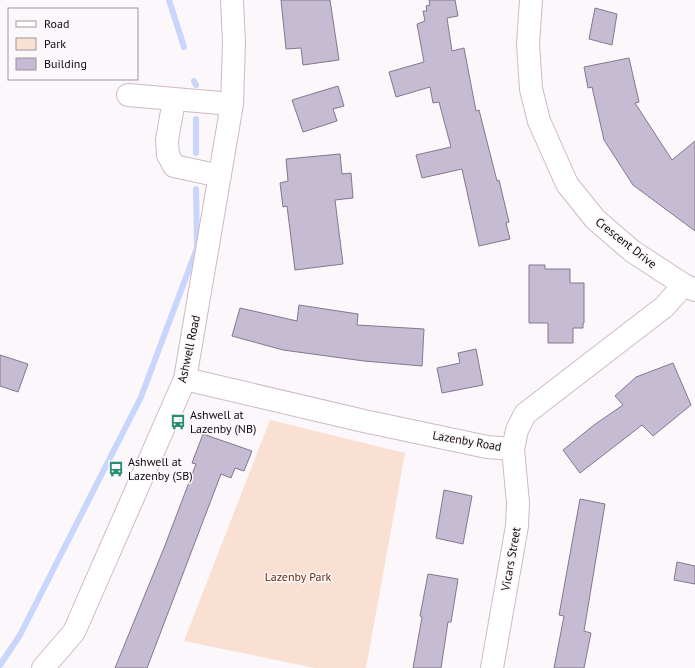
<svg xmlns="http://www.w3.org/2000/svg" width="695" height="668" viewBox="0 0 695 668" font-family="'PT Sans',sans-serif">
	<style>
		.green { fill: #fadfd3 }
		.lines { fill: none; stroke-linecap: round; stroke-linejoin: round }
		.stream { stroke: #c9d6fb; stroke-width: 6 }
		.building { fill: #c5bbd3; stroke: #82788f }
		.minor-casing { stroke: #d0b8c8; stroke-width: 24 }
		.minor { stroke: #fff; stroke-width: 22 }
		.labels { text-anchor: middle; stroke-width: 3; stroke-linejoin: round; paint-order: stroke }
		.street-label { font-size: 12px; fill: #10080e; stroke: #fcf7fa }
		.poi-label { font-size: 12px; fill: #10080e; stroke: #fcf7fa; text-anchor: start }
		.park-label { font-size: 12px; fill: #662c09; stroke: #fcf7fa }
	</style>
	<rect width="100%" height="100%" fill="#fcf7fa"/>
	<!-- green -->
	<path class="green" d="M270,420L405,453L366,668H315L184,641Z"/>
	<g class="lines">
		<!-- stream -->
		<path class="stream" d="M169,0L184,47
			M194,81L196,85
			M196,119V153
			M0,665L20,635L141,397L197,248L196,189"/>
	</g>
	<!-- building -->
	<path class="building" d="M281,0H330L339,60L303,65L301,48L286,49Z
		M429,0H455L458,16L447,18L452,51L464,48L476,111L479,110L497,181L499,180L509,222L506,223L510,239L479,246L462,169L422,178L416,155L451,147L439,102L433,103L430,87L396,97L389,72L424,62L417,24L425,21L423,11H427L426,6L430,5Z
		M595,8L617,14L612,45L589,39Z
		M629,58L639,102L635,103L672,160L695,141V231L633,185L604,140L592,87L588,88L584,67Z
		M338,86L344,106L333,109L337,121L303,132L292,100Z
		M340,154L342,174L351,173L353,198L335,200L343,264L295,270L287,206L283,207L280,183L288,181L286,159Z
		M529,265H545V269H570V283H584V323H583V328H573V343H548V323H529Z
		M299,305L358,314L357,325L424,329L422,366L364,361L283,350L232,336L240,308L297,321Z
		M476,349L483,385L442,393L437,368L460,363L458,353Z
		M0,355L28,364L18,392L0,386Z
		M673,363L691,405L653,436L642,425L580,473L563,450L594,425L623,405L615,396L636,377Z
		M203,434L252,451L244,471L235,468L231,478L221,474L147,668H115L164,548L196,464L192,463Z
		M444,490L472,496L463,544L436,538Z
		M580,499L605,504L584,631L591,633L584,668H554L564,616L559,615Z
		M677,562L695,566V584L674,580Z
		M428,574L458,579L451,622H448L441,668H413L422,617L420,616Z"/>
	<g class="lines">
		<defs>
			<path id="minor" d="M531,0L528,44L531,89L539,121L567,184L595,219L632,251L684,285L695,290
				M128,95L232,104
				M174,100L167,140L168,155L174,166L220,176
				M185,379L364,421L487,447L513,449L517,430L525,414L664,307L684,285
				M43,668L74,632L185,379L232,104L234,42L232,0
				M492,668L517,526L518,503L513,449"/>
		</defs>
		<!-- minor casing -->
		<use href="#minor" class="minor-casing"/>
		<!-- minor -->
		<use href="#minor" class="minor"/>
	</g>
	<!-- icons -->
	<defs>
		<symbol id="bus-bare" viewBox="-9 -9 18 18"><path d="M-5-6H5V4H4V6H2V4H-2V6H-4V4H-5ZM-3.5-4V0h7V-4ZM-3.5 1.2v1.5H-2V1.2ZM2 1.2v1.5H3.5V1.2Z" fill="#238f6d" stroke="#fcf7fa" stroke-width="2.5" paint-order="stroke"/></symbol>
	</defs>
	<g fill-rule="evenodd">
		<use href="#bus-bare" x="167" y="411" width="22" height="22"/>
		<use href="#bus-bare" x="105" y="458" width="22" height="22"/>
	</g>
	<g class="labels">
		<!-- street labels -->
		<g class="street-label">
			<text transform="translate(626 243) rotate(38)" y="4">Crescent Drive</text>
			<text transform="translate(189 349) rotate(-78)" y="4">Ashwell Road</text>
			<text transform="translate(467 441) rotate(10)" y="4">Lazenby Road</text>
			<text transform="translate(511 559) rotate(-80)" y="4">Vicars Street</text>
		</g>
		<!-- poi labels -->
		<g class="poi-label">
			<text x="190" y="419">Ashwell at<tspan x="190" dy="14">Lazenby (NB)</tspan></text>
			<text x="128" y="466">Ashwell at<tspan x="128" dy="14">Lazenby (SB)</tspan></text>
		</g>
		<!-- park labels -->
		<g class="park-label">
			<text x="298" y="581">Lazenby Park</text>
		</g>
	</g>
	<!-- legend -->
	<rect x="8" y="8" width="130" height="72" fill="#fcf7fa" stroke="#9e979c"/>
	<rect x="16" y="21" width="20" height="6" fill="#ffffff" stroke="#9e979c"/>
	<text x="44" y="28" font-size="12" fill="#10080e">Road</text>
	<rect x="16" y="38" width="20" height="12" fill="#fadfd3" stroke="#9e979c"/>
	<text x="44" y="48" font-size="12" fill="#10080e">Park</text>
	<rect x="16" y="58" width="20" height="12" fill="#c5bbd3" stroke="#9e979c"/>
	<text x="44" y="68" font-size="12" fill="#10080e">Building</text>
</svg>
